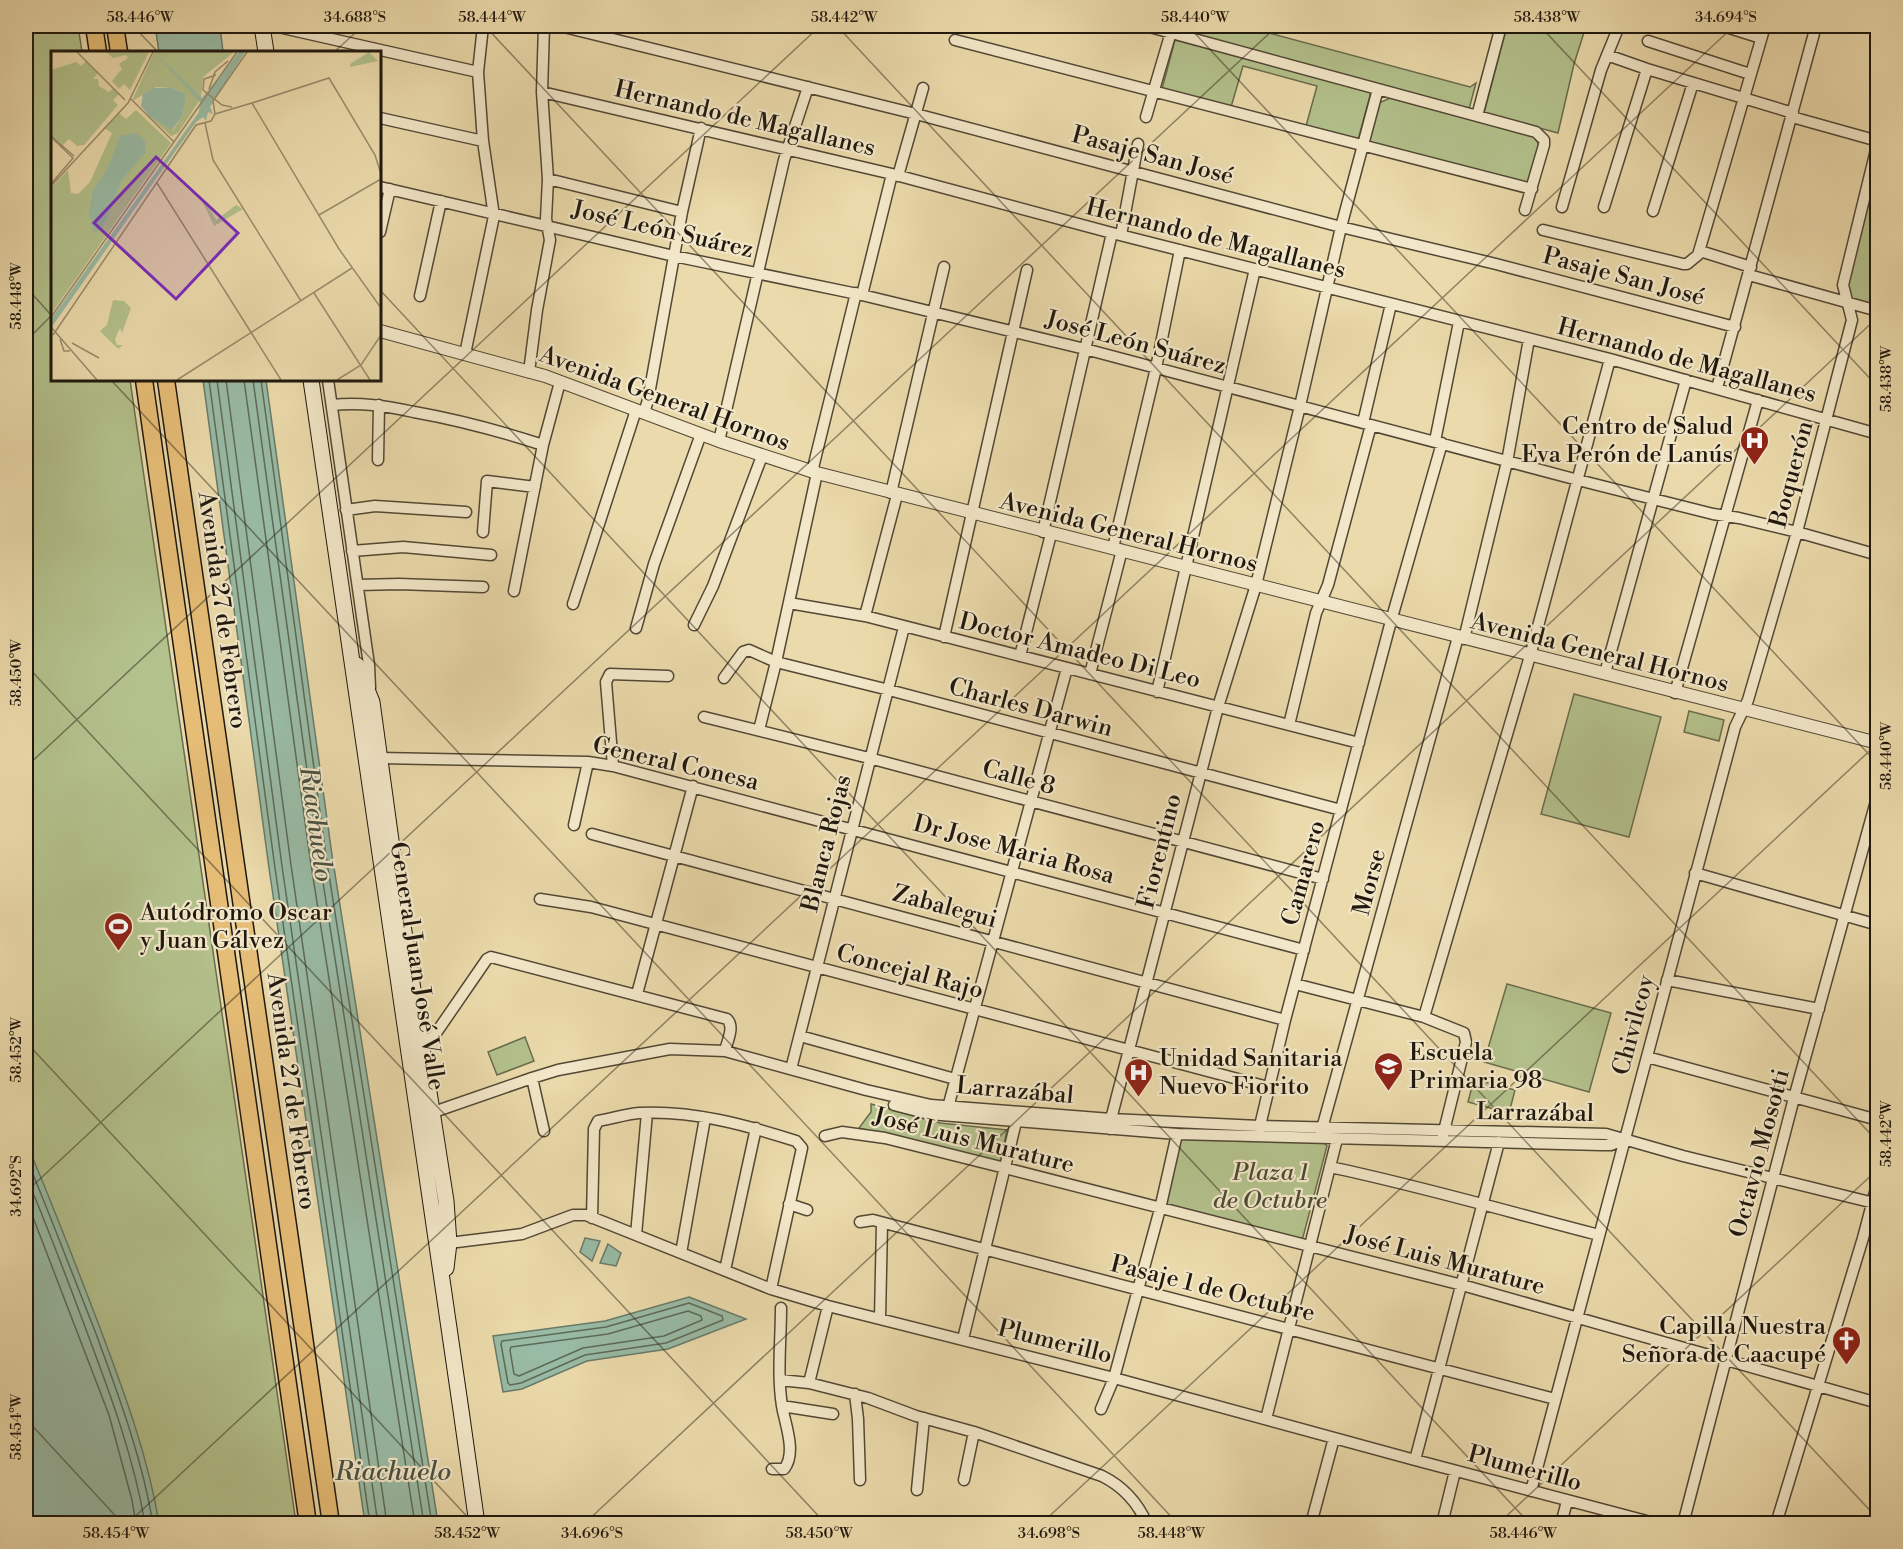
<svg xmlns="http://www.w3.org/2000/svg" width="1903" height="1549" viewBox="0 0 1903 1549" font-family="'Libre Bodoni',serif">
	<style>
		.green { fill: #b3c18c; stroke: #696c4d; stroke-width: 1.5 }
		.water { fill: #99bba5; stroke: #687a69; stroke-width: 1.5 }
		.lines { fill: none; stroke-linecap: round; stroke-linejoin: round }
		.shore { stroke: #5c6a5a; stroke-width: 1.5 }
		.minor-casing { stroke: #524835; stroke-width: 13 }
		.tertiary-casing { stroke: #524835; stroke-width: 14 }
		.secondary-casing { stroke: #1f180e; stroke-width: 17 }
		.primary-casing { stroke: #1f180e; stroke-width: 19 }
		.minor { stroke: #f2e7c8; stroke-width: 10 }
		.tertiary { stroke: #f2e7c8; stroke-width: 12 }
		.secondary { stroke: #f2e7c8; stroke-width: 15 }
		.primary { stroke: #e6bd76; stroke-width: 16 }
		.ticks { fill: none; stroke: #1f180e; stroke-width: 1.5; stroke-opacity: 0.45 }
		.labels { text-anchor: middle; stroke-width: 4.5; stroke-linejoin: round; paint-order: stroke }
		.street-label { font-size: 24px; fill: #1f180e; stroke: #f2e7c8 }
		.poi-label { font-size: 24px; fill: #1f180e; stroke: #f2e7c8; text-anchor: start }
		.park-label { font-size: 24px; font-style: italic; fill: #4b4b34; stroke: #f2e7c8 }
		.water-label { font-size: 26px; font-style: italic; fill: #4a5143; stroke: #f2e7c8 }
		.inset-road { fill: none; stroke: #998c6c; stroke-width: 1.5 }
		.view { fill: #7b2cbf; fill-opacity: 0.15; stroke: #7b2cbf; stroke-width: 3 }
		.inset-edge { fill: none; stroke: #1f180e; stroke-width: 3 }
		.neatline { fill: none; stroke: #1f180e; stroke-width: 2 }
		.ticks-label { font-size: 15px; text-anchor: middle; fill: #1f180e }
	</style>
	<rect width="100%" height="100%" fill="#ebdaab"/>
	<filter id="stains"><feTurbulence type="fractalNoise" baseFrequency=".00333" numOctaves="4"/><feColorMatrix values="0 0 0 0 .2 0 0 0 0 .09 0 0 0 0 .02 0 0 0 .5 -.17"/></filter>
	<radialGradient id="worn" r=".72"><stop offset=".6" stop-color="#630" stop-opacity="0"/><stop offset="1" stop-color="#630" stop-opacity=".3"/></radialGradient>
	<!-- green -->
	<path class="green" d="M26,26H78L82,52H52V380H130L296,1523H26Z
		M1162,26H1243L1470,87L1476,83L1469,109Z
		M1507,26H1586L1574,64L1558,133L1484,113Z
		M1175,40L1371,92L1358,140L1306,126L1317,86L1243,66L1231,107L1162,89Z
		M1390,98L1533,136L1539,144L1529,184L1369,142L1379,103Z
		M1877,171V306L1852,300L1847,286Z
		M1574,694L1661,717L1629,837L1541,814Z
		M1689,711L1724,720L1719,741L1684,732Z
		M1507,984L1611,1013L1589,1092L1484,1062Z
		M525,1037L534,1061L497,1075L488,1052Z
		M1474,1079L1515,1090L1509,1113L1468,1102Z
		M871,1104L940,1123L1007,1130L1000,1164L859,1128L871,1112Z
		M1184,1136L1324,1143L1327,1146L1303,1237L1301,1239L1165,1204L1176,1143Z"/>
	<!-- water -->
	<path class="water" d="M155,26H220L223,52H159Z
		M203,380H266L332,855L438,1523H365L269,868Z
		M26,1142C52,1203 76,1265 100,1328C124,1392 148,1456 159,1523H26Z
		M585,1238L600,1241L592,1261L580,1252Z
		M608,1244L621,1253L616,1266L600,1263Z
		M689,1297L746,1319L668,1349L587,1361L522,1389L503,1392L493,1336L605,1321Z"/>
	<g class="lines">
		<!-- shore -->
		<path class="shore" d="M209,380L275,868L370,1524
			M217,380L282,866L378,1524
			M226,380L291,865L387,1524
			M244,380L310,858L415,1524
			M253,380L319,857L424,1524
			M261,380L326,856L432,1524
			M26,1157C50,1215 72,1273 95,1331C118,1394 142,1457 153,1524
			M26,1176C48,1228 68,1281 88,1335C111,1396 134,1458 145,1524
			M26,1199L109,1415L132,1500L136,1524
			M689,1303L722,1316L723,1320L666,1343L585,1355L521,1383L510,1385L508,1383L501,1344L502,1341L606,1327Z
			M688,1311L701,1316L702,1320L664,1336L583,1348L519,1376L514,1374L510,1350L511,1347L608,1334Z"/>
		<defs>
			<path id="minor" d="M274,26L478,72
				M560,26L916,114L1341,227L1496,264L1735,327
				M1146,26L1536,132L1544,140V145L1525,210
				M1723,26L1761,38
				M955,40L1532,189
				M1648,41L1750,74
				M1607,55L1647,69L1793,113
				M542,92L892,174L1112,233L1610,359L1878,434
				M1477,116L1501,26
				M1146,117L1171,32
				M1792,117L1878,141
				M380,118L483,141
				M898,176L923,88
				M548,179L682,212
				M380,187L674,256L862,295L1085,349L1578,480L1713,514L1739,518L1797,532L1878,555
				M1562,207L1601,70L1619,26
				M1604,207L1647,69
				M1653,211L1693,83
				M1543,230L1683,264H1687L1698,255L1765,26
				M380,232L390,189
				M1121,235L1138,144
				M1700,251L1751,267
				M1749,275L1878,311
				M862,295L892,174
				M420,296L441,201
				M465,354L494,216L483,141L478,72L483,26
				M529,372L537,310L550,240L546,219L548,179L542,92L544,26
				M328,380L369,665L370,688
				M1717,388L1816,26
				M332,405C361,402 386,406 414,412C459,420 500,431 543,445
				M644,413L648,400L682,212L701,128
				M1363,423L1391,304
				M719,441L784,160L808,87
				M1435,441L1459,322
				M378,460L379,405
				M812,472L856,293
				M891,493L944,267
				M346,510L375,506L466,512
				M483,532L487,481L535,487
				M1043,532L1112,233
				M1113,548L1156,368L1180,250
				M352,551L403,547L491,555
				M358,585L399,584L483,587
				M514,591L543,445L560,382
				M789,603L865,616L1359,743
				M573,604L636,410
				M865,616L897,495
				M694,625L713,586L762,456
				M636,628L654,564L701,434
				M944,637L1027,270
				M1464,639L1507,462L1529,339
				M1020,656L1051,534
				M1605,673L1686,380
				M1090,674L1122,550
				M724,678L743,652L749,650L776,662L889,690L1341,810
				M1157,692L1255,269
				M1675,693L1758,400
				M704,717L869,758L1323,879
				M1289,725L1316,613L1328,585L1371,425
				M759,730L776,662L817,473
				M379,758L588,762L613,766L1304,950
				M613,766L606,682L610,674L668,676
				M574,825L588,762
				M592,834L1285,1020
				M1695,873L1878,925
				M540,899L591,907L1268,1087
				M1667,980L1819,1009
				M1295,984L1424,1017L1464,1033L1466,1042L1443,1135
				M637,994L693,786
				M1424,1017L1530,656L1610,359
				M800,1036L955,1079
				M422,1043L434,1036L487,959L491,957L727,1019C735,1027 727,1041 725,1051
				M1647,1057L1878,1120
				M791,1069L904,627
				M532,1078L544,1131
				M894,1105L929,1114L1177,1134L1601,1145H1611L1624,1139
				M947,1111L1067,668
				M428,1114L532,1078L558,1070L670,1049L725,1051L866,1090L931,1105L1111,1119L1259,1126L1606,1134L1683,1156L1878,1204
				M1110,1129L1111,1119L1218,707L1256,585L1300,406L1341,227L1378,89
				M1259,1130L1285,1020L1391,621L1442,443
				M1321,1132L1458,637
				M825,1136L842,1132L885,1138L1005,1168L1462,1285L1878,1403
				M1330,1167C1421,1186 1509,1212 1599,1235
				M789,1204L807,1210
				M592,1218L594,1129L598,1121C611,1119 626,1114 639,1113C692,1110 746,1125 796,1141L802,1148L771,1289
				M860,1222L873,1220L1555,1399
				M636,1235L647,1113
				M449,1243L522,1234L573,1215H586L771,1289L828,1306L1114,1378L1415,1460L1658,1524
				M681,1253L705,1118
				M725,1270L756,1128
				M880,1319L882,1223
				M963,1339L1016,1122
				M780,1380L809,1383L868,1398L916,1416L974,1432L1102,1476C1122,1486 1138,1503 1147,1524
				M809,1383L828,1306
				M855,1394L858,1419L860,1480
				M782,1406L833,1414
				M1101,1409L1114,1378L1160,1209L1177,1134
				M1266,1419L1337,1139
				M1415,1460L1499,1142
				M772,1469H784C797,1453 785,1424 782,1406C777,1374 781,1340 781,1308
				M964,1480L974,1432
				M917,1490L924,1418
				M1531,1491L1735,727L1748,700L1797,532L1852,320L1843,285L1878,142
				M1311,1524L1334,1438
				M1442,1524L1455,1471
				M1561,1524L1567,1501
				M1683,1524L1794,1098L1878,794
				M1776,1524L1863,1238L1878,1181"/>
			<path id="tertiary" d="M380,331L545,376L719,441L817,473L1878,743"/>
			<path id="secondary" d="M262,26L266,52
				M311,380C363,761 424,1142 477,1524
				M357,665L372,702L400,906L446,1201L449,1243L446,1268"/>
			<path id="primary" d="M94,26L98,52
				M115,26L119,52
				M144,380L308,1524
				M166,380L331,1524"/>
		</defs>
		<!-- minor casing -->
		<use href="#minor" class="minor-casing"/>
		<!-- tertiary casing -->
		<use href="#tertiary" class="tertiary-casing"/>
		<!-- secondary casing -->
		<use href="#secondary" class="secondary-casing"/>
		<!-- primary casing -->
		<use href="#primary" class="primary-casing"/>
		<!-- minor -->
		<use href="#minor" class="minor"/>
		<!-- tertiary -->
		<use href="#tertiary" class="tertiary"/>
		<!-- secondary -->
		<use href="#secondary" class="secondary"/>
		<!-- primary -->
		<use href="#primary" class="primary"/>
	</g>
	<!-- ticks -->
	<path class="ticks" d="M133,26L158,52M485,26L1878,1519M837,26L1878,1142M1188,26L1878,764M1540,26L1878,387M334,52L363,26M26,287L52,316M380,290L1530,1524M26,341L52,315M111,380L1178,1524M26,665L826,1524M26,767L820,26M26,1042L474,1524M26,1192L1277,26M26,1419L123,1524M127,1524L1734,26M584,1524L1878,317M1041,1524L1878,743M1498,1524L1878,1169"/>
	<!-- icons -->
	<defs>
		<symbol id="hospital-pin" viewBox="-11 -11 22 30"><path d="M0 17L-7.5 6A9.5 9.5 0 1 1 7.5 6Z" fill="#8f2418" stroke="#f2e7c8"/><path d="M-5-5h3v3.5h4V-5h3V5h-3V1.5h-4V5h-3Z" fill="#fff"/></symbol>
		<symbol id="stadium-pin" viewBox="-11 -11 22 30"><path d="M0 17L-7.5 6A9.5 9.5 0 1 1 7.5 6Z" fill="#8f2418" stroke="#f2e7c8"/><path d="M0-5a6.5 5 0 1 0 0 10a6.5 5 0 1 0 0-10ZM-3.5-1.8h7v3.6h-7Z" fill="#fff"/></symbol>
		<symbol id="school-pin" viewBox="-11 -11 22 30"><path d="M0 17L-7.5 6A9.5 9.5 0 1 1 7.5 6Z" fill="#8f2418" stroke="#f2e7c8"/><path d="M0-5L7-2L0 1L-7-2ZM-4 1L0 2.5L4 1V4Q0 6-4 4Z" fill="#fff"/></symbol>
		<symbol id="church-pin" viewBox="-11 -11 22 30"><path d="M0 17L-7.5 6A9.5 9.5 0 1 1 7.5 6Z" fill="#8f2418" stroke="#f2e7c8"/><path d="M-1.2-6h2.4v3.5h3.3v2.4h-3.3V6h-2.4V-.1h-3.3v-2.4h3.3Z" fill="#fff"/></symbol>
	</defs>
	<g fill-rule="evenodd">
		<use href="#hospital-pin" x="1738" y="424" width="33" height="45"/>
		<use href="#stadium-pin" x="102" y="910" width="33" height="45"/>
		<use href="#school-pin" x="1372" y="1050" width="33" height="45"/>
		<use href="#hospital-pin" x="1122" y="1056" width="33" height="45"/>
		<use href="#church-pin" x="1830" y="1324" width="33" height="45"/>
	</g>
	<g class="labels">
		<!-- street labels -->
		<g class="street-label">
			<text transform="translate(745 118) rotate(13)" y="8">Hernando de Magallanes</text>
			<text transform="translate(1153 155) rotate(15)" y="8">Pasaje San José</text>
			<text transform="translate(663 229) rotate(13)" y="8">José León Suárez</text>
			<text transform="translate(1216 238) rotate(14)" y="8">Hernando de Magallanes</text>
			<text transform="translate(1624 276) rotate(15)" y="8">Pasaje San José</text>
			<text transform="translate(1136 342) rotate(15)" y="8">José León Suárez</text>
			<text transform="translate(1687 360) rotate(15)" y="8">Hernando de Magallanes</text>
			<text transform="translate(665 398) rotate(20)" y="8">Avenida General Hornos</text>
			<text transform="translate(1791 474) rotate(-75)" y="8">Boquerón</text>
			<text transform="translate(1129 532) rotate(14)" y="8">Avenida General Hornos</text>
			<text transform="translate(223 610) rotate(82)" y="8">Avenida 27 de Febrero</text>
			<text transform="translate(1080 650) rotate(14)" y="8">Doctor Amadeo Di Leo</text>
			<text transform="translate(1600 652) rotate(14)" y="8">Avenida General Hornos</text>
			<text transform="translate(1031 707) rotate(15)" y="8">Charles Darwin</text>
			<text transform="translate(676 763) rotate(13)" y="8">General Conesa</text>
			<text transform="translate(1019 777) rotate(15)" y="8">Calle 8</text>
			<text transform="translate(826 843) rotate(-76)" y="8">Blanca Rojas</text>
			<text transform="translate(1014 849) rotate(15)" y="8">Dr Jose Maria Rosa</text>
			<text transform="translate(1159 851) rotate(-76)" y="8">Fiorentino</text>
			<text transform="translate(1303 873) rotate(-75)" y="8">Camarero</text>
			<text transform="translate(1369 882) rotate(-75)" y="8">Morse</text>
			<text transform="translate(945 906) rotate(15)" y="8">Zabalegui</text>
			<text transform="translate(418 966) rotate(81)" y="8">General Juan José Valle</text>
			<text transform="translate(910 971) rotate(15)" y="8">Concejal Rajo</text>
			<text transform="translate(1633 1025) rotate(-75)" y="8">Chivilcoy</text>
			<text transform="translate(1015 1090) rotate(5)" y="8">Larrazábal</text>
			<text transform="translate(292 1091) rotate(82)" y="8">Avenida 27 de Febrero</text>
			<text transform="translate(1535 1112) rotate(1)" y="8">Larrazábal</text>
			<text transform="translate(974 1140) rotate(14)" y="8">José Luis Murature</text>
			<text transform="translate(1759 1153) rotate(-75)" y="8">Octavio Mosotti</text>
			<text transform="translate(1445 1260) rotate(15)" y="8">José Luis Murature</text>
			<text transform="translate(1213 1288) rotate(14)" y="8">Pasaje 1 de Octubre</text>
			<text transform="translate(1055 1341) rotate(14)" y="8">Plumerillo</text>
			<text transform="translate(1525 1468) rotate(15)" y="8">Plumerillo</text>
		</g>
		<!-- poi labels -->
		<g class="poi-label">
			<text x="1733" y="434" text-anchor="end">Centro de Salud<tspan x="1733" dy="28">Eva Perón de Lanús</tspan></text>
			<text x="140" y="920">Autódromo Oscar<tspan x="140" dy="28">y Juan Gálvez</tspan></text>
			<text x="1409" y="1060">Escuela<tspan x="1409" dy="28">Primaria 98</tspan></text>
			<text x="1159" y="1066">Unidad Sanitaria<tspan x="1159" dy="28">Nuevo Fiorito</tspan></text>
			<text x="1826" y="1334" text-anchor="end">Capilla Nuestra<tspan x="1826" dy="28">Señora de Caacupé</tspan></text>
		</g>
		<!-- park labels -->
		<g class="park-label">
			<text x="1270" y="1180">Plaza 1<tspan x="1270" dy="28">de Octubre</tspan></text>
		</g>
		<!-- water labels -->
		<g class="water-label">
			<text transform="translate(317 824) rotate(82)" y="9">Riachuelo</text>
			<text x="393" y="1480">Riachuelo</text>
		</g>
	</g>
	<!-- overview -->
	<g transform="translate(51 51)">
		<rect width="330" height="330" fill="#ebdaab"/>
		<path d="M55,1H98L79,39L73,33L68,38L61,30L71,18L68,13L77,7L75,4L62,7ZM103,1H183L152,26L150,47L127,82L120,85L99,66L122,79L132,64L135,43L121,37L105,36L81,50ZM318,1L327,10L299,16V13ZM35,10L47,22L42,28H47L48,35L58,41L62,37L68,43L62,49L67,54L33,94L26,95L18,88L12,94L0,85V19L25,11L30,15ZM85,59L120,92L0,263V137L17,119L20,142L27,143L39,131L61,82L53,77L68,62L75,68ZM148,143L165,168L164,170L185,154L192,158L163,175ZM62,249L73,250L80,257L71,282L69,277L64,288L66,294H72L67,298L49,280L56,274Z" fill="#b3c18c"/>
		<path d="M103,1L151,47L188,1H194L159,56L162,63L157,61L155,70L152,66L145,71L0,277V268L148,61L149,51ZM103,37H121L135,43L132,64L121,79L99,66L90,55L92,43ZM85,82L94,90V102L71,129L52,176L43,183L38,163L42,139L56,119L69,85Z" fill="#99bba5"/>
		<path class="inset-road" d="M26,1L74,49M165,24L153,28L152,39L171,54L181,56M158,38L164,21L177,10M80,48L123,91M201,52L278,27L324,104L330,123M164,63L201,52L288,198L330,257M154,72L162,109L250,250M0,85L23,105M0,86L22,107L0,133M106,132L230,329M0,135L77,52L102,1M268,164L330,128M263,242L319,329M0,266L186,1M0,276L46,329M2,284L145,74L160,70L164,63L162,50L196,1M9,288L13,300H19M21,292L48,307M126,329L301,217M286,329L310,314L330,284"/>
		<path class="view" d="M105,106L187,182L125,248L43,172Z"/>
		<rect width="330" height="330" class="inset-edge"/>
	</g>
	<!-- margin -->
	<rect width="1903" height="1549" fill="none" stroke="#ebdaab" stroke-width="66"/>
	<rect x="33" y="33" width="1837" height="1483" class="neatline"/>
	<g class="ticks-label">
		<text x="140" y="22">58.446°W</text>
		<text x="355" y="22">34.688°S</text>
		<text x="492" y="22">58.444°W</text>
		<text x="844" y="22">58.442°W</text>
		<text x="1195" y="22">58.440°W</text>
		<text x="1547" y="22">58.438°W</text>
		<text x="1726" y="22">34.694°S</text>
		<text transform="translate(16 296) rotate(-90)" y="5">58.448°W</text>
		<text transform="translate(1886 379) rotate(-90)" y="5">58.438°W</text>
		<text transform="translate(16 673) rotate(-90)" y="5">58.450°W</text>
		<text transform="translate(1886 756) rotate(-90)" y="5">58.440°W</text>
		<text transform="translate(16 1050) rotate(-90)" y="5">58.452°W</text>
		<text transform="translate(1886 1134) rotate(-90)" y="5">58.442°W</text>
		<text transform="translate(16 1186) rotate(-90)" y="5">34.692°S</text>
		<text transform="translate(16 1427) rotate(-90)" y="5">58.454°W</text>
		<text x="116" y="1538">58.454°W</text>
		<text x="467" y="1538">58.452°W</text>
		<text x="592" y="1538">34.696°S</text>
		<text x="819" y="1538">58.450°W</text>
		<text x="1049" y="1538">34.698°S</text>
		<text x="1171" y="1538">58.448°W</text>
		<text x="1523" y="1538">58.446°W</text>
	</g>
	<rect width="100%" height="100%" filter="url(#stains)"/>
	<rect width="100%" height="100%" fill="url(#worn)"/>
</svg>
